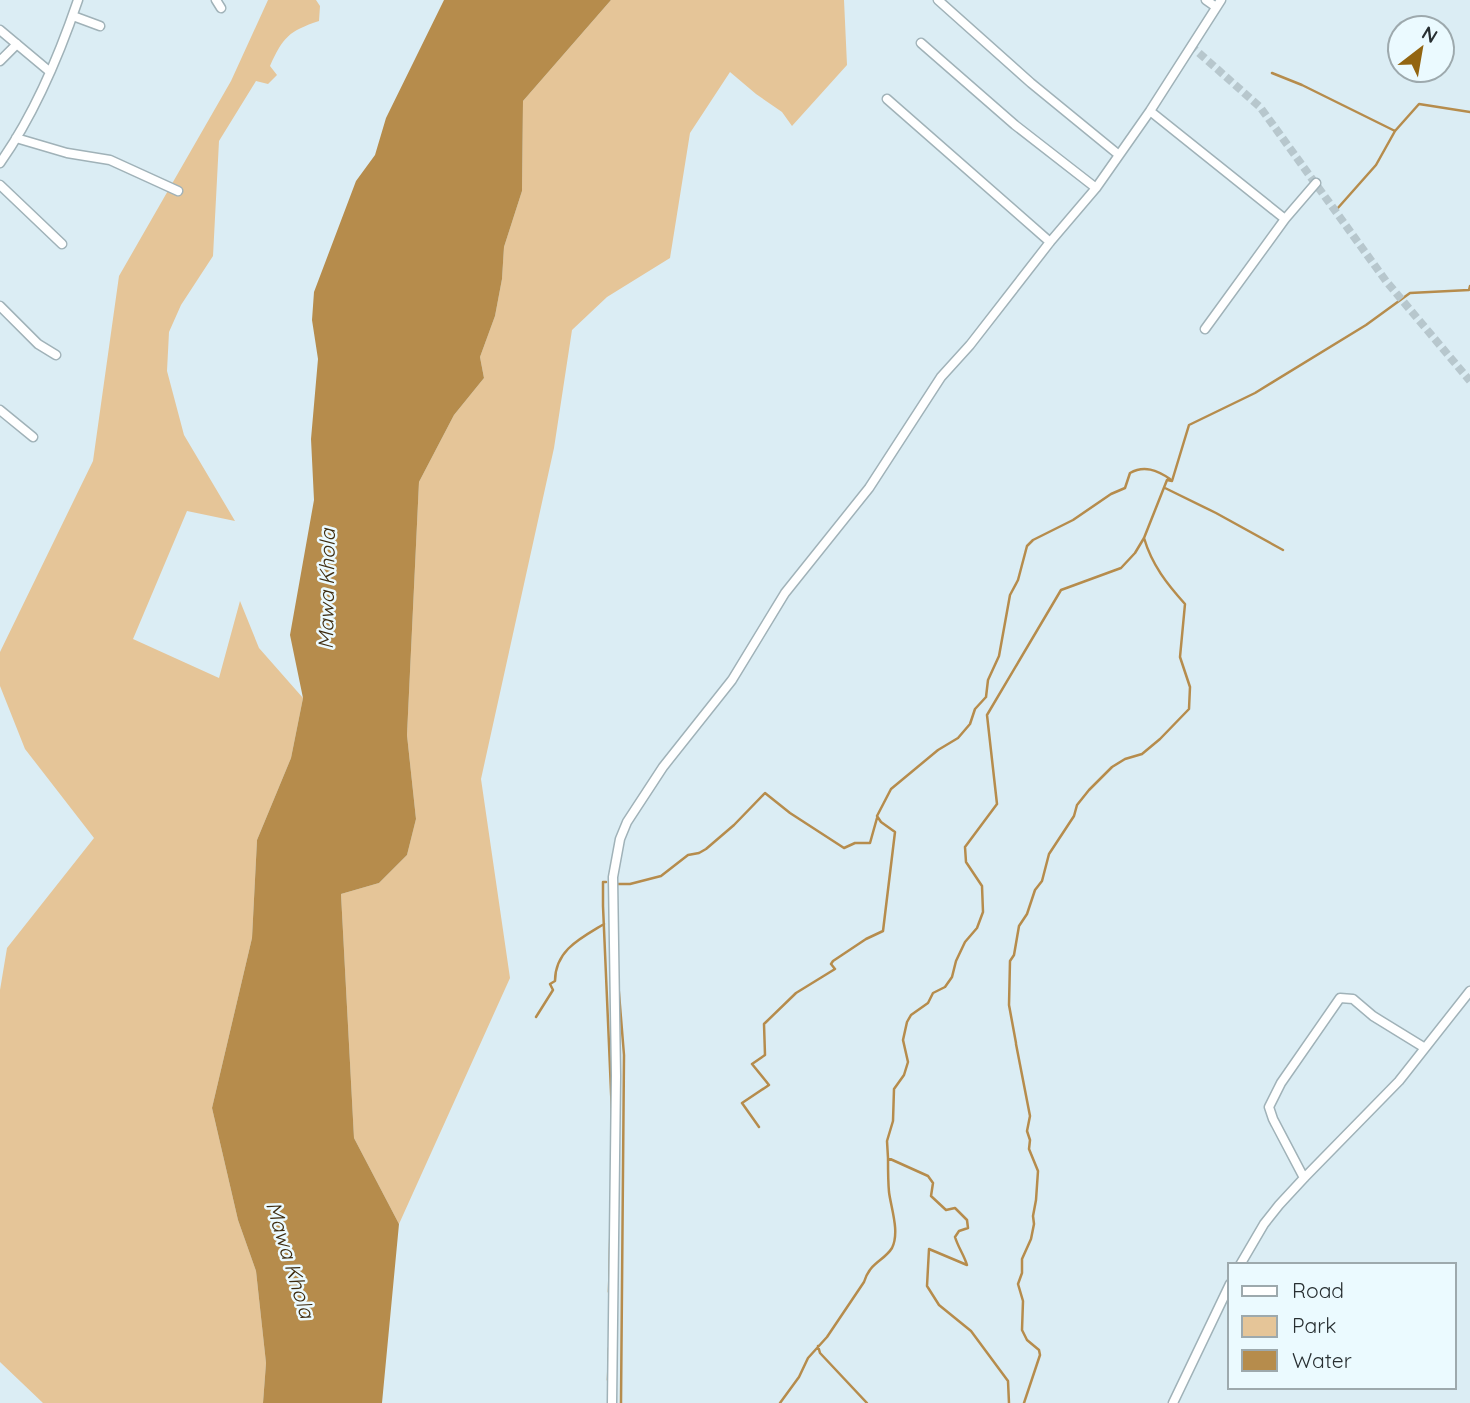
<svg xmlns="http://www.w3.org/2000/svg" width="1470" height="1403" viewBox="0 0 1470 1403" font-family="Quicksand,sans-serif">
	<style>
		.green { fill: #e5c598 }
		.water { fill: #b68c4c }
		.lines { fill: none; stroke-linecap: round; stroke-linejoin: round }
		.stream { stroke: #b68c4c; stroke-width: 2.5 }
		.street-tunnel { stroke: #b7c7cd; stroke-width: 8; stroke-dasharray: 8 4; stroke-linecap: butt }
		.street-casing { stroke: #a0b2b8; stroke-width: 11 }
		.street { stroke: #fff; stroke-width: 8 }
		.labels { text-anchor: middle; stroke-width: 5; stroke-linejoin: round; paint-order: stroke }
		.water-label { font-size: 21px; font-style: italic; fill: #3e2b0e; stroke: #ebfaff }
	</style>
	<rect width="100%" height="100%" fill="#dbedf4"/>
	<!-- green -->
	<path class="green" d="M268,0H316L320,6L319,21C289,31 283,37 270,66L277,75L268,84L256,81L219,141L213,256L181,305L169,332L167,371L184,435L235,521L187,511L133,639L219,678L240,601L259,648L303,698L291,758L257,840L252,938L212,1108L238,1220L256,1271L266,1363L263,1403H43L0,1362V990L7,948L94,838L25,749L0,686V652L93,461L119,276L231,81Z
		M611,0H844L847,65L792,126L782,112L756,94L730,72L690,133L670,258L607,297L572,330L554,448L481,779L510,978L399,1224L354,1138L341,894L379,883L407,855L416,819L407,735L419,482L454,415L484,378L480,357L495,316L502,279L504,247L522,191L523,101Z"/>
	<!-- water -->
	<path class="water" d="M444,0H611L523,101L522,191L504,247L502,279L495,316L480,357L484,378L454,415L419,482L407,735L416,819L407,855L379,883L341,894L354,1138L399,1224L382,1403H263L266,1363L256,1271L238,1220L212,1108L252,938L257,840L291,758L303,698L290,635L314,500L311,439L318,359L312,320L314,292L356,181L375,155L386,118Z"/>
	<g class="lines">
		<!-- stream -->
		<path class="stream" d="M1272,73L1302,85L1395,131
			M1337,209L1376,165L1395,131L1419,104L1470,112
			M1165,488L1216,513L1283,550
			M606,882H603V906L612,1114
			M616,884H630L661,876L688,855L699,853L706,849L734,825L765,793L790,813L844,848L855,843H870L877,818
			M618,981L624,1055L621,1403
			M536,1017L553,990L550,984L555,981C555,950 581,938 604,924
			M1016,1043L1009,1005L1010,961L1014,955L1019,926L1027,914L1035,890L1042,881L1049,854L1074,816L1077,805L1089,790L1112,767L1125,759L1142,754L1160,739L1189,709L1190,687L1180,657L1185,604C1167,584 1152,565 1144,538
			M1016,1044L1030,1116L1027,1131L1030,1140L1029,1149L1038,1171L1036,1200L1033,1216L1034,1224L1031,1239L1022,1259V1273L1018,1284L1023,1301L1022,1330L1027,1340L1039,1350L1040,1355L1024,1403
			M759,1127L742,1103L769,1085L752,1064L765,1055L764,1024L796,993L835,969L831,964L833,961L866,939L883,931L895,832L881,822L877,816L891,789L938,750L958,738L970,724L975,709L986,697L988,680L999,656L1010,595L1018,580L1027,546L1033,540L1073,520L1111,494L1125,488L1130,473C1144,465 1157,470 1170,479
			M609,1292L611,1205
			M818,1346L820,1353L867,1403
			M608,1380L609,1348
			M780,1403L799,1377L808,1358L827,1337L864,1282C870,1262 884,1261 892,1248C900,1232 891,1208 889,1192C888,1181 888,1169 888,1158
			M1009,1403L1008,1381L971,1331L939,1305L927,1286L929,1249L967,1265C964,1255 958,1247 955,1237L959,1231L968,1228L967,1220L955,1208L946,1210L931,1196L933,1183L928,1176L888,1158L887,1141L893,1121L894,1089L904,1075L908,1062L903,1040L907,1022L911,1015L928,1003L933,993L945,987L952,977L956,961L965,942L977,928L983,912L982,886L966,862L965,847L997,804L987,715L1061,590L1121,568L1135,553L1144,538L1167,480L1172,481L1189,425L1255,393L1366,325L1410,293L1469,290L1470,286"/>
		<!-- street-tunnel -->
		<path class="street-tunnel" d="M1190,45L1260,107L1386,281L1470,381"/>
		<defs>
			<path id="street" d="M216,0L221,8
				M938,0L1031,83L1119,155
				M1206,0L1216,7
				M73,16L100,26
				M0,30L49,71
				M921,43L1015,125L1096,188
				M0,61L17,44
				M887,99L1050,242
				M1150,111L1285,219
				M16,138L67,153L110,160L178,191
				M0,163C34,115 59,56 78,0
				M0,185L62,244
				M0,306L38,344L56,355
				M1205,329L1285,219L1316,183
				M0,410L33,437
				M1304,1178L1273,1119L1269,1107L1281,1083L1340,998L1353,999L1373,1016L1425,1048
				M1240,1265L1264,1224L1279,1205L1304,1178L1399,1081L1470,991
				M612,1403L616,1076L613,877L620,839L627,822L663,767L732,680L785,593L869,488L941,377L970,345L1050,242L1096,188L1150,111L1221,0
				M1173,1403L1230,1284"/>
		</defs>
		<!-- street casing -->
		<use href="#street" class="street-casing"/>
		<!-- street -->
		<use href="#street" class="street"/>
	</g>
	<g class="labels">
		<!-- water labels -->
		<g class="water-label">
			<text transform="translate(327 589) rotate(-89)" y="7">Mawa Khola</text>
			<text transform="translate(290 1260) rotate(73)" y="7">Mawa Khola</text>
		</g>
	</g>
	<!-- legend -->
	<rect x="1228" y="1263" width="228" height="126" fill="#ebfaff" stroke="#9da9ad" stroke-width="2"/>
	<rect x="1242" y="1286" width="35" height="10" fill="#ffffff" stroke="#9da9ad" stroke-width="2"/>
	<text x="1292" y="1298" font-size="21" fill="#282f32">Road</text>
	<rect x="1242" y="1316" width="35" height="21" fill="#e5c598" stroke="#9da9ad" stroke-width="2"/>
	<text x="1292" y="1333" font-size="21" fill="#282f32">Park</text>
	<rect x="1242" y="1350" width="35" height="21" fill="#b68c4c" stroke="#9da9ad" stroke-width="2"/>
	<text x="1292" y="1368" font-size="21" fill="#282f32">Water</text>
	<!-- north arrow -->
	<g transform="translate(1421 49) rotate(31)"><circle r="33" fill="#ebfaff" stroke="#9da9ad" stroke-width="2"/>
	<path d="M0-5L12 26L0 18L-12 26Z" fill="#936511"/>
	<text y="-10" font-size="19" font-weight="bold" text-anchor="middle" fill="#282f32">N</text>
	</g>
</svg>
